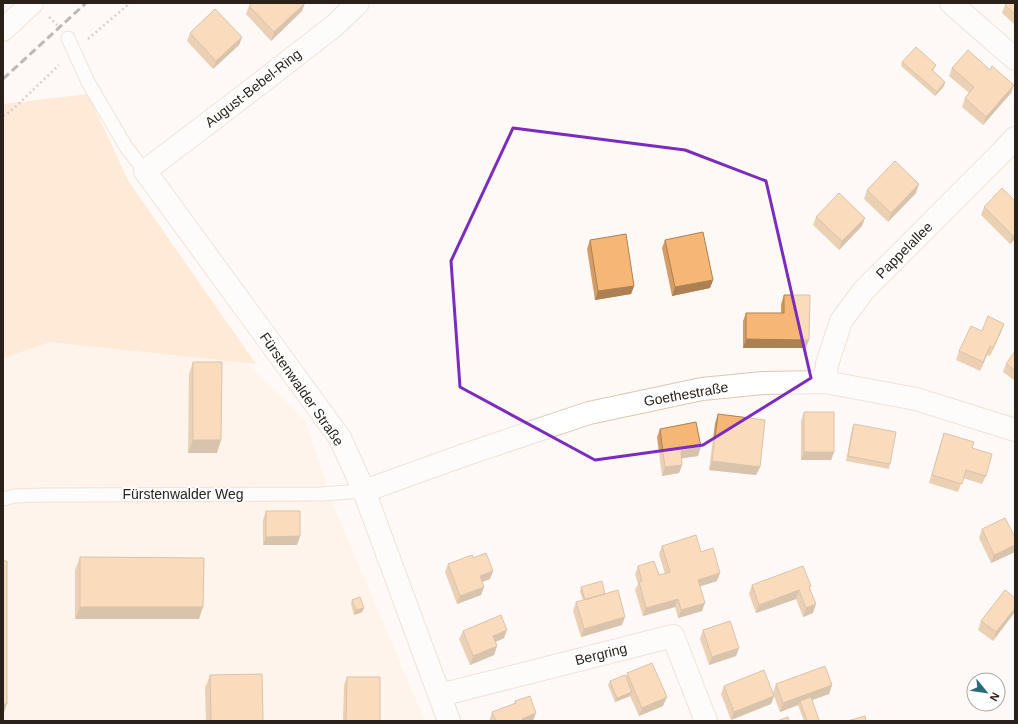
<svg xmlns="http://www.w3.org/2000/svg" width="1018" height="724" viewBox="0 0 1018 724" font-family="Helvetica,sans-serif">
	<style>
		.built { fill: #feeddd }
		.green { fill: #ffd8b2 }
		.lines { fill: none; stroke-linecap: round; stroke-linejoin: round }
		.service-casing { stroke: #dcc7b2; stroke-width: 15 }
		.minor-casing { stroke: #dcc7b2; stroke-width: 24 }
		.path { stroke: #a7a09b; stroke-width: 2.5; stroke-dasharray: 2 3; stroke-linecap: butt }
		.service { stroke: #fff; stroke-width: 13 }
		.minor { stroke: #fff; stroke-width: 22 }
		.rail { stroke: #716a64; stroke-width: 3; stroke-dasharray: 8 4; stroke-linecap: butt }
		.wall { fill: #d49d65 }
		.shaded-wall { fill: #ac8053 }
		.building { fill: #f6b776; stroke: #ac8053 }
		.marked { fill: none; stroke: #7b2cbf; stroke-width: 3; stroke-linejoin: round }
		.labels { text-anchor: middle; stroke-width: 3.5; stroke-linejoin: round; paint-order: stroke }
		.street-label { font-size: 14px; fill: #2a221a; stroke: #fff }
	</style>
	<rect width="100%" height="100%" fill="#fef9f5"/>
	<!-- built -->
	<path class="built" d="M49,342L246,363L305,420L335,509L425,721H3V358Z"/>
	<!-- green -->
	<path class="green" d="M88,94L129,182L256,364L50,342L3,358V104Z"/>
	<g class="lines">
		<defs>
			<path id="service" d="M68,38L88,82L126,147L145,171
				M3,499L15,496L45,495L321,494L364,491"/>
			<path id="minor" d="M358,3L334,26L245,95L145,171L340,438L364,491L449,721
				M951,3L1015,59
				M3,30L32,3
				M825,382L827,364L841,321L864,290L1002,152L1015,138
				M364,491L470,453L589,413L702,389L763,383L825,382L916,399L1015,430
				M440,695L673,636L706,721"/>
		</defs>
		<!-- service casing -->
		<use href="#service" class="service-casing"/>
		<!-- minor casing -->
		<use href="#minor" class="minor-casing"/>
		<!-- path -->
		<path class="path" d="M49,17L57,25
			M88,39L130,3
			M3,116L10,112L59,65"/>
		<!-- service -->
		<use href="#service" class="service"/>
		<!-- minor -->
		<use href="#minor" class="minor"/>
		<!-- rail -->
		<path class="rail" d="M3,79L86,3"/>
	</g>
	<!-- wall -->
	<path class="wall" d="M1015,3V25L1002,13L1005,5Z
		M249,6L302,11L271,41L246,14Z
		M190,33L242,37L239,45L213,69L187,41Z
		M902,62L936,65L933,71L945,82L944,86L935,96L901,66Z
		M952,68L990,70L1011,93L983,125L962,107L965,98L969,93L949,76Z
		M867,190L916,193L888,222L864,199Z
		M1015,201V239L1010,244L981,215L984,207Z
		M816,217L862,226L839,250L813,225Z
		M590,240L634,286L631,294L595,300L587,249Z
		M665,240L713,280L710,288L672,296L662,248Z
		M784,295L806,348H743V321L746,313H781V304Z
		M1004,324L1001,332L990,356L987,355L980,371L956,360L959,351L982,331Z
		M1015,351V381L1003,372L1006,364Z
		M193,362L217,453H188L189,374Z
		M804,412L834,452L831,460H801V421Z
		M718,414L760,467L756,475L709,470L715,423Z
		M854,424L890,464L889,469L846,461L852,428Z
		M660,429L698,456L682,458V465L679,473L662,476L657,437Z
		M944,433L972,448L986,476L982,484L963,478L958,492L929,483Z
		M266,511L300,536L297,545H263V520Z
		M982,529L1015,552L991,563L979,538Z
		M662,546L701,552L717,581L700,586L702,611L678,618L675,607L643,616L635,590L638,584L635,574L638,566L659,575L665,574L659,554Z
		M80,557L199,619H75V570Z
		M473,558L490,579L482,582L484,587L481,595L457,604L445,572L448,564Z
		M752,585L811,586L810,588L813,613L803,617L796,599L756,613L749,594Z
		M581,587L605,594L622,625L581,637L573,611L576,602L583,600L580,592Z
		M1015,598L993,641L978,630L981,621Z
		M352,600L364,608L362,612L354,615L351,604Z
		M703,630L739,648L736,656L709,665L700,639Z
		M463,631L504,638L496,642L497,646L494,655L470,665L459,639Z
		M627,673L663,706L639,716L630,696L615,702L608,685L610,681L626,677Z
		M210,675L263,721H206L205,688Z
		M347,677L380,721H343L344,685Z
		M776,684L832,685L829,694L812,700L819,721H804L798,705L780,712L774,696L771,704L731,720L721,694L724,686L773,693Z
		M515,701L533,721H489L492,712L514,704Z"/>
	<!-- shaded-wall -->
	<path class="shaded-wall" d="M305,3L302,11L271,41L274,32Z
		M242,37L239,45L213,69L216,61Z
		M945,82L944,86L935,96L937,92Z
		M1014,85L1011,93L983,125L986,117Z
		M919,184L916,193L888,222L891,213Z
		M865,218L862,226L839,250L842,241Z
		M1015,234V239L1010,244L1013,236Z
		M713,280L710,288L672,296L675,287Z
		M634,286L631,294L595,300L598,291Z
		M1004,324L1001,332L990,356L993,348Z
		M746,339L809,340L806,348H743Z
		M990,346L987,355L980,371L983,362Z
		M193,440H221L217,453H188Z
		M701,447L698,456L678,459L681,451Z
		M804,452H834L831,460H801Z
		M712,461L760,467L756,475L709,470Z
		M682,465L679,473L662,476L665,467Z
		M300,536L297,545H263L266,537Z
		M1015,545V552L991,563L994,555Z
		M493,571L490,579L477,584L480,576Z
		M720,573L717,581L695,588L698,580Z
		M484,587L481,595L457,604L460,596Z
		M799,590L796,599L756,613L759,605Z
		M678,599L675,607L643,616L646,608Z
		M705,603L702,611L678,618L681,610Z
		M816,604L813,613L803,617L806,608Z
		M80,607H203L199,619H75Z
		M364,608L362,612L354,615L356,610Z
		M1015,608V612L993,641L996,632Z
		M625,617L622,625L581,637L584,629Z
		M507,630L504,638L490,644L493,636Z
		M497,646L494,655L470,665L473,656Z
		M739,648L736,656L709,665L712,657Z
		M832,685L829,694L801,704L800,701L798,705L780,712L783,703Z
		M632,692L630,696L615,702L617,698Z
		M774,696L771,704L731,720L734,712Z
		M667,697L663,706L639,716L642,708Z
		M3,704H7L3,716Z
		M536,713L533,721H521L522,719Z"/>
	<!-- building -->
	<path class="building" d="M252,3H305L274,32L249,6Z
		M1007,3H1015V14L1005,5Z
		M215,9L242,37L216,61L190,33Z
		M916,47L936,65L932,70L945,82L937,92L902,62Z
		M968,50L990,70L992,66L1014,85L986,117L965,98L974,87L952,68Z
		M895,161L919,184L891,213L867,190Z
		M1002,188L1015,201V234L1013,236L984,207Z
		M839,193L865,218L842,241L816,217Z
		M703,232L713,280L675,287L665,240Z
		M626,234L634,286L598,291L590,240Z
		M784,295H810L809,340L746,339V313H784Z
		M988,316L1004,324L993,348L990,346L983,362L959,351L971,326L982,331Z
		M1015,351V370L1006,364Z
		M193,362H222L221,440H193Z
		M804,412H834V452H804Z
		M718,414L765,420L760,467L712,461Z
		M696,422L701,447L681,451L682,465L665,467L660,429Z
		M854,424L896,432L890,464L848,456Z
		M944,433L974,442L972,448L992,454L986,476L966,470L962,484L932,475Z
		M266,511H300V536L266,537Z
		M1005,518L1015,537V545L994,555L982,529Z
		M696,535L701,552L713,548L720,573L698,580L705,603L681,610L678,599L646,608L639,582L642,581L638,566L654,561L659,575L670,572L662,546Z
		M486,553L493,571L480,576L484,587L460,596L448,564L472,555L473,558Z
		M80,557L204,558L203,607H80Z
		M3,561H7V704H3Z
		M803,566L811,586L809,587L816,604L806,608L799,590L759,605L752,585Z
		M602,581L605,594L585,600L581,587Z
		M618,590L625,617L584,629L576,602Z
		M1005,590L1015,598V608L996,632L981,621Z
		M360,597L364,608L356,610L352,600Z
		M501,615L507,630L493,636L497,646L473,656L463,631Z
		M730,621L739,648L712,657L703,630Z
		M652,663L667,697L642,708L627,673Z
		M825,666L832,685L783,703L776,684Z
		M764,670L774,696L734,712L724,686Z
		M262,674L263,721H211L210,675Z
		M625,675L632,692L617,698L610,681Z
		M347,677H380V721H346Z
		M530,696L536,713L522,719L523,721H496L492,712L516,703L515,701Z
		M811,697L819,720L816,721H807L800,701Z
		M865,716L866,721H847Z
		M788,717L789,721H777Z"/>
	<!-- marked area -->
	<path d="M0 0H1018V724H0ZM513,128L685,150L766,181L811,378L703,445L595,460L460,387L451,261Z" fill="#fef9f5" fill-opacity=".55" fill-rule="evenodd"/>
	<path class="marked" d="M513,128L685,150L766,181L811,378L703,445L595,460L460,387L451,261Z"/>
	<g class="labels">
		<!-- street labels -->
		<g class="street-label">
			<text transform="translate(253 88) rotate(-38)" y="5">August-Bebel-Ring</text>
			<text transform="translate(904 250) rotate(-45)" y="5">Pappelallee</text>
			<text transform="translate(302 389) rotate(55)" y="5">Fürstenwalder Straße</text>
			<text transform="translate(686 394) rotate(-10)" y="5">Goethestraße</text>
			<text x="183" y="499">Fürstenwalder Weg</text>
			<text transform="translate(601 654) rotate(-14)" y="5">Bergring</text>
		</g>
	</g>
	<!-- border -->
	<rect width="1018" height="724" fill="none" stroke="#2a221a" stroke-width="8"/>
	<!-- north arrow -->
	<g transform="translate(986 692) rotate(119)"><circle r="19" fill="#ffffff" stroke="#aaa7a3"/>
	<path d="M0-3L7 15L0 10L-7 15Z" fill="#276c7c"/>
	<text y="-6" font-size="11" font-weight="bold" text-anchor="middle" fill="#2a221a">N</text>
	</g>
</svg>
